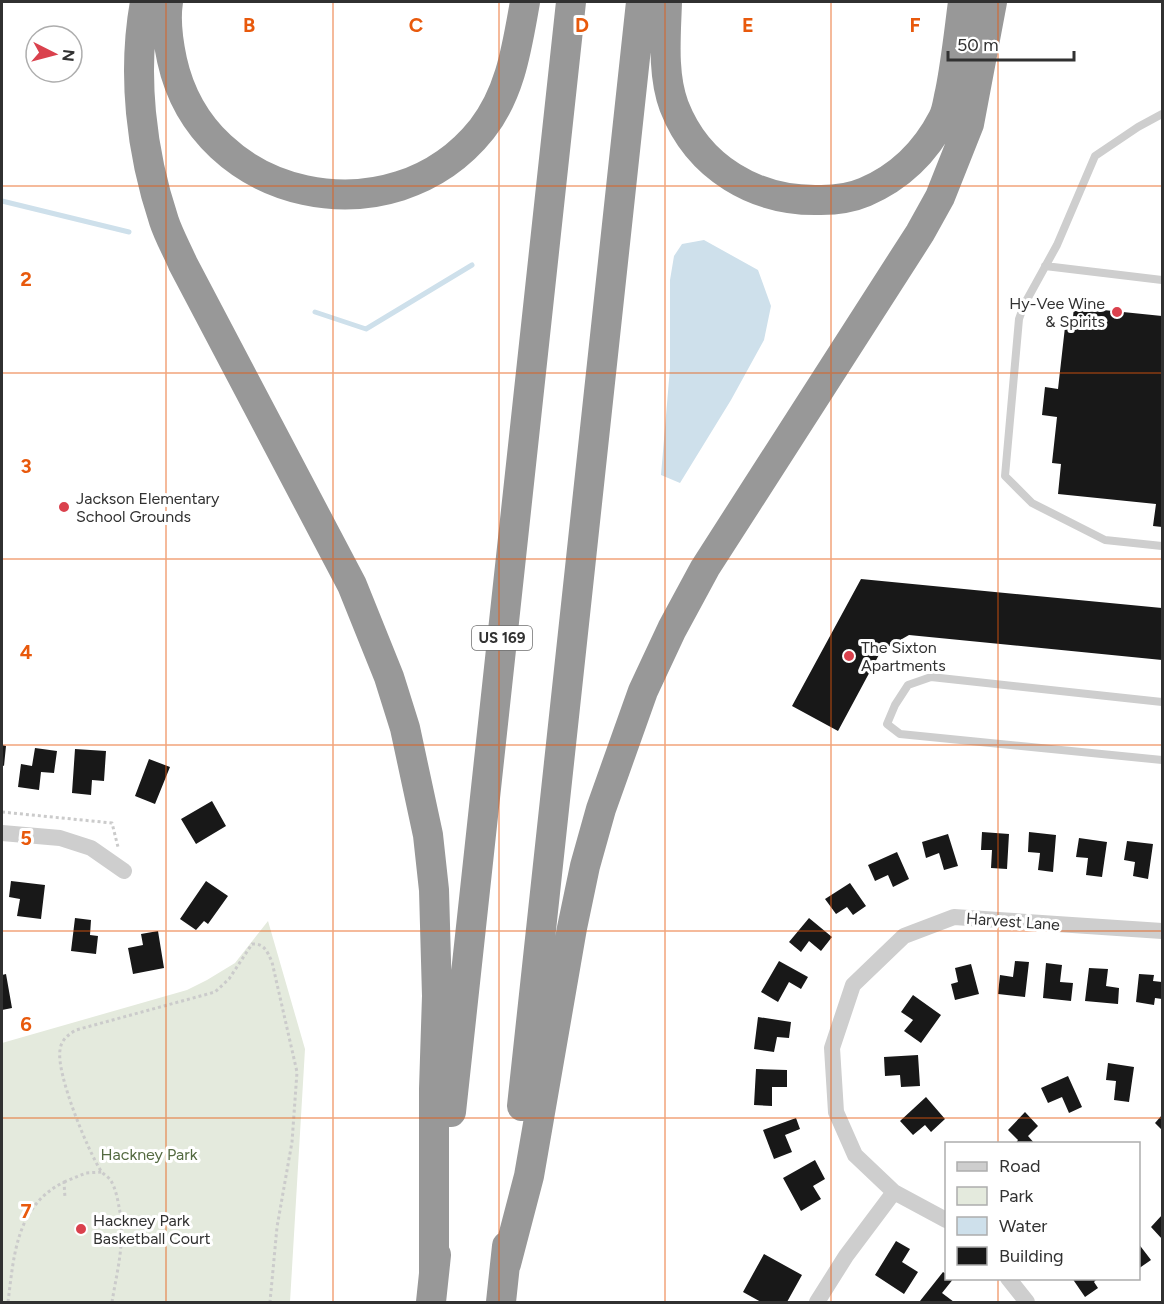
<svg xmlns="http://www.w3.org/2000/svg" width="1164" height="1304" viewBox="0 0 1164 1304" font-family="Figtree,sans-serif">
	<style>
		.green { fill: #e4eadd }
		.water { fill: #cee0eb }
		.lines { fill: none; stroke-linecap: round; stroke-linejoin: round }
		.stream { stroke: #cee0eb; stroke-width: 5 }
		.building { fill: #181818 }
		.path { stroke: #cbcbcb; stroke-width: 3; stroke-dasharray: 3 3; stroke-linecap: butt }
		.service { stroke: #cecece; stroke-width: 8 }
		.minor { stroke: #cecece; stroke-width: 16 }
		.motorway { stroke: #989898; stroke-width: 30 }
		.grid { fill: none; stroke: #e8590c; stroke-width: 1.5; stroke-opacity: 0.55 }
		.poi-dot { fill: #da414d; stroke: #fff; stroke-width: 2 }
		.labels { text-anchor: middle; stroke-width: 6; stroke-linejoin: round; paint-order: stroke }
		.shield { fill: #fff; stroke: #6f6f6f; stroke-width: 1.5 }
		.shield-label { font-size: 15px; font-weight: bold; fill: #313131 }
		.poi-label { font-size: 16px; fill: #313131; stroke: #fff; text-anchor: start }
		.street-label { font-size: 16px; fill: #313131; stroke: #fff }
		.park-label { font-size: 16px; fill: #546a41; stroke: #fff }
		.grid-label { font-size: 20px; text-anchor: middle; font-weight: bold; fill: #e8590c; stroke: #fff; stroke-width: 6; stroke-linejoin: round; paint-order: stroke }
	</style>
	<rect width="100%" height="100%" fill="#fff"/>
	<!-- green -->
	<path class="green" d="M268,921L305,1049L290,1302H2V1043L187,990L207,980L235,963Z"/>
	<!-- water -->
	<path class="water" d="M704,240L758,270L771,306L764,340L731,400L680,483L661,475L670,368V280L674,256L682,244Z"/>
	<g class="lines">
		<!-- stream -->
		<path class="stream" d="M2,201L129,232
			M315,312L366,329L472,265"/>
	</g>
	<!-- building -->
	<path class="building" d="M1074,307L1162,316V527L1153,526L1156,504L1058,494L1061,464L1052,463L1057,417L1042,415L1045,387L1058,389L1065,327H1072Z
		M861,579L1162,608V660L909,635L881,651L838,731L792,706Z
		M2,745L6,746L4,766L2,765Z
		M35,748L57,751L54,773L41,772L39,790L18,787L21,764L32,766Z
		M75,749L106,751L104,781L92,780L91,795L72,793Z
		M149,759L170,767L155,804L135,796Z
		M212,801L226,826L196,844L181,819Z
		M982,832L1009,834L1007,869L991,868L992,850H981Z
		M1029,832L1056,835L1053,872L1038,870L1040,853L1028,852Z
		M948,834L958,866L944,870L939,853L926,858L922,842Z
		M1079,838L1107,842L1102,877L1086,875L1088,858L1076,857Z
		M1127,841L1153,844L1148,879L1133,876L1135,862L1124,860Z
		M897,852L909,879L893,887L888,875L875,881L868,865Z
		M11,881L45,885L41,919L17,916L20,899L9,897Z
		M206,881L228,896L208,924L204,921L196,930L180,919Z
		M850,883L866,906L853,915L847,907L836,914L825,899Z
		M75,918L91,920L90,935L98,936L96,954L71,951Z
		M809,918L832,937L821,951L809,941L801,952L789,942Z
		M158,931L164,968L133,974L128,948L143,945L141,934Z
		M779,961L808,977L801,989L789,982L778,1002L761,992Z
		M1015,961L1029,962L1025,997L998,994L1000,975L1013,977Z
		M1046,963L1062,965L1060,982L1073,983L1071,1001L1043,998Z
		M971,964L979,994L955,1000L951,984L958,982L955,968Z
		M1089,968L1108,969L1106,986L1119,988L1118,1004L1085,1001Z
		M6,974L12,1008L2,1010V975Z
		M1139,974L1154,975L1153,981L1162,982V999L1155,998L1154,1005L1136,1002Z
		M913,995L941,1015L921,1043L904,1031L913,1020L901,1012Z
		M758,1017L791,1022L789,1038L777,1037L774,1052L754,1049Z
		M918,1055L920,1086L901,1087L900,1075L885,1076L884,1057Z
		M1108,1063L1134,1067L1129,1102L1114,1100L1116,1081L1106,1080Z
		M756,1069L787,1070V1087H772V1106L754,1105Z
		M1068,1076L1082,1107L1069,1113L1062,1097L1048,1103L1041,1088Z
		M926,1097L945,1119L931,1132L925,1125L913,1135L900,1121Z
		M1025,1112L1038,1126L1028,1136L1035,1144H1015L1018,1140L1008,1130Z
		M1162,1115V1130L1155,1123Z
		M796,1118L800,1129L785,1135L792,1152L774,1159L763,1130Z
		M815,1160L825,1179L813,1186L821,1199L801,1211L783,1178Z
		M1162,1215V1239L1151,1227Z
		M896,1241L910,1249L902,1262L918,1272L904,1294L875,1275Z
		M1138,1243L1151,1260L1138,1269Z
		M764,1254L802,1275L787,1302H761L743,1292Z
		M943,1272L946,1274V1278H954L942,1293L954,1302H921L920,1301Z
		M1072,1278H1098L1094,1282L1098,1288L1085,1297Z"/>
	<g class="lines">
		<!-- path -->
		<path class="path" d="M2,812L112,823L118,847
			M64,1182L86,1173L102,1172
			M8,1302C14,1255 16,1206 64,1182L65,1198
			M112,1302C117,1271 126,1239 119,1207C118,1200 115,1187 111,1181C109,1177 104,1175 101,1171C88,1151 56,1074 60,1050C61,1040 68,1035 76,1030L215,992L229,979L252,944C264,943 267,951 272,962L297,1072L292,1142L277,1227L270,1302"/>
		<!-- service -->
		<path class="service" d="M1162,114L1138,127L1095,156L1057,245L1024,305L1019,319L1005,476L1032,503L1105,540L1162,546
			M1045,266L1162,280
			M1162,702L931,677L908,685L895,705L887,724L900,734L1162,760"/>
		<!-- minor -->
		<path class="minor" d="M2,833L60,838L91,848L124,871
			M946,1220L894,1192L855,1155L836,1112L832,1048L853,985L904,936L954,917L1162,931
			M1008,1278L1027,1302
			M817,1302L846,1256L894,1192"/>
		<!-- motorway -->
		<path class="motorway" d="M145,2C132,74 141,152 164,221C169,236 177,250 183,264L352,585L389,677L405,728L428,835L434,890L437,996L434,1089V1274
			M168,2C165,21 168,41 172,60C203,202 392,242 482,129C511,92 517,46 525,2
			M667,2C666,35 662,74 674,106C698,168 756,202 821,200C836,200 851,198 865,192C900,177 926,151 943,118C947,111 948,100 950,92C956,62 959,32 963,2
			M522,1106L641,2
			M451,1112L571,2
			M506,1264L529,1176L572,928L585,866L601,809L643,691L672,629L705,568L920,233L940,197L969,124L992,2
			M431,1302L436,1255
			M501,1302L507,1246"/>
	</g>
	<!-- grid -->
	<path class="grid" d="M166,2V1302M333,2V1302M499,2V1302M665,2V1302M831,2V1302M998,2V1144M2,186H1162M2,373H1162M2,559H1162M2,745H1162M2,931H1162M2,1118H1162M998,1278V1302"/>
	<!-- markers -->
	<g class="poi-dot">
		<circle cx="1117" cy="312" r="6"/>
		<circle cx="64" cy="507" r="6"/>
		<circle cx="849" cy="656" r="6"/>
		<circle cx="81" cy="1229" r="6"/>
	</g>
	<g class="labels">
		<!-- shield labels -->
		<rect class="shield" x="472" y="626" width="60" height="24" rx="4.5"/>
		<g class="shield-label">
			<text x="502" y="643">US 169</text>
		</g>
		<!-- poi labels -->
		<g class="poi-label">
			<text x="1105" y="309" text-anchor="end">Hy-Vee Wine<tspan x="1105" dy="18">&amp; Spirits</tspan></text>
			<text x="76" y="504">Jackson Elementary<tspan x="76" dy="18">School Grounds</tspan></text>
			<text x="861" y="653">The Sixton<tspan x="861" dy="18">Apartments</tspan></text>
			<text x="93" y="1226">Hackney Park<tspan x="93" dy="18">Basketball Court</tspan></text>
		</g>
		<!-- street labels -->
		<g class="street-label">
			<text transform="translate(1013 921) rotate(4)" y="6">Harvest Lane</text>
		</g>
		<!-- park labels -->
		<g class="park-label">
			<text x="149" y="1160">Hackney Park</text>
		</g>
	</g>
	<g class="grid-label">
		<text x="249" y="32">B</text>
		<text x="416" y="32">C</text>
		<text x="582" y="32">D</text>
		<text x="748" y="32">E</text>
		<text x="915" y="32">F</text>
		<text x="26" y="286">2</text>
		<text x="26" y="473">3</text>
		<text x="26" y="659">4</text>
		<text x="26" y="845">5</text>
		<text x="26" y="1031">6</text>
		<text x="26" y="1218">7</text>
	</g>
	<!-- border -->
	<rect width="1164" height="1304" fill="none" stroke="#313131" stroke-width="6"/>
	<!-- legend -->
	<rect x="945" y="1142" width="195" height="138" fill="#ffffff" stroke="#adadad" stroke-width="1.5"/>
	<rect x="957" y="1162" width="30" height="9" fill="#cecece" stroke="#adadad" stroke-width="1.5"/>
	<text x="999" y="1172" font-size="18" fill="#313131">Road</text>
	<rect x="957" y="1187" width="30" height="18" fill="#e4eadd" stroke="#adadad" stroke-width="1.5"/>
	<text x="999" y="1202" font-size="18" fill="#313131">Park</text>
	<rect x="957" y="1217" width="30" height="18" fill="#cee0eb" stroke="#adadad" stroke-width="1.5"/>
	<text x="999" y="1232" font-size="18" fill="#313131">Water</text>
	<rect x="957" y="1247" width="30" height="18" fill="#181818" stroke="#adadad" stroke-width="1.5"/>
	<text x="999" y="1262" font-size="18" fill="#313131">Building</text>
	<!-- north arrow -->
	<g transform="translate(54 54) rotate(96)"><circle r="28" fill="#ffffff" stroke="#adadad" stroke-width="1.5"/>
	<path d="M0-4.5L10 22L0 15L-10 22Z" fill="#da414d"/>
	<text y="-9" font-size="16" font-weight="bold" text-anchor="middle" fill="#313131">N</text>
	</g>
	<!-- scale -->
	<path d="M948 51v9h126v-9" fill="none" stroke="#313131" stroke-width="3"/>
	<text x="957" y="51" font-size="18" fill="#313131" stroke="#ffffff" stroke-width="4.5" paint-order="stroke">50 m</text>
</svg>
